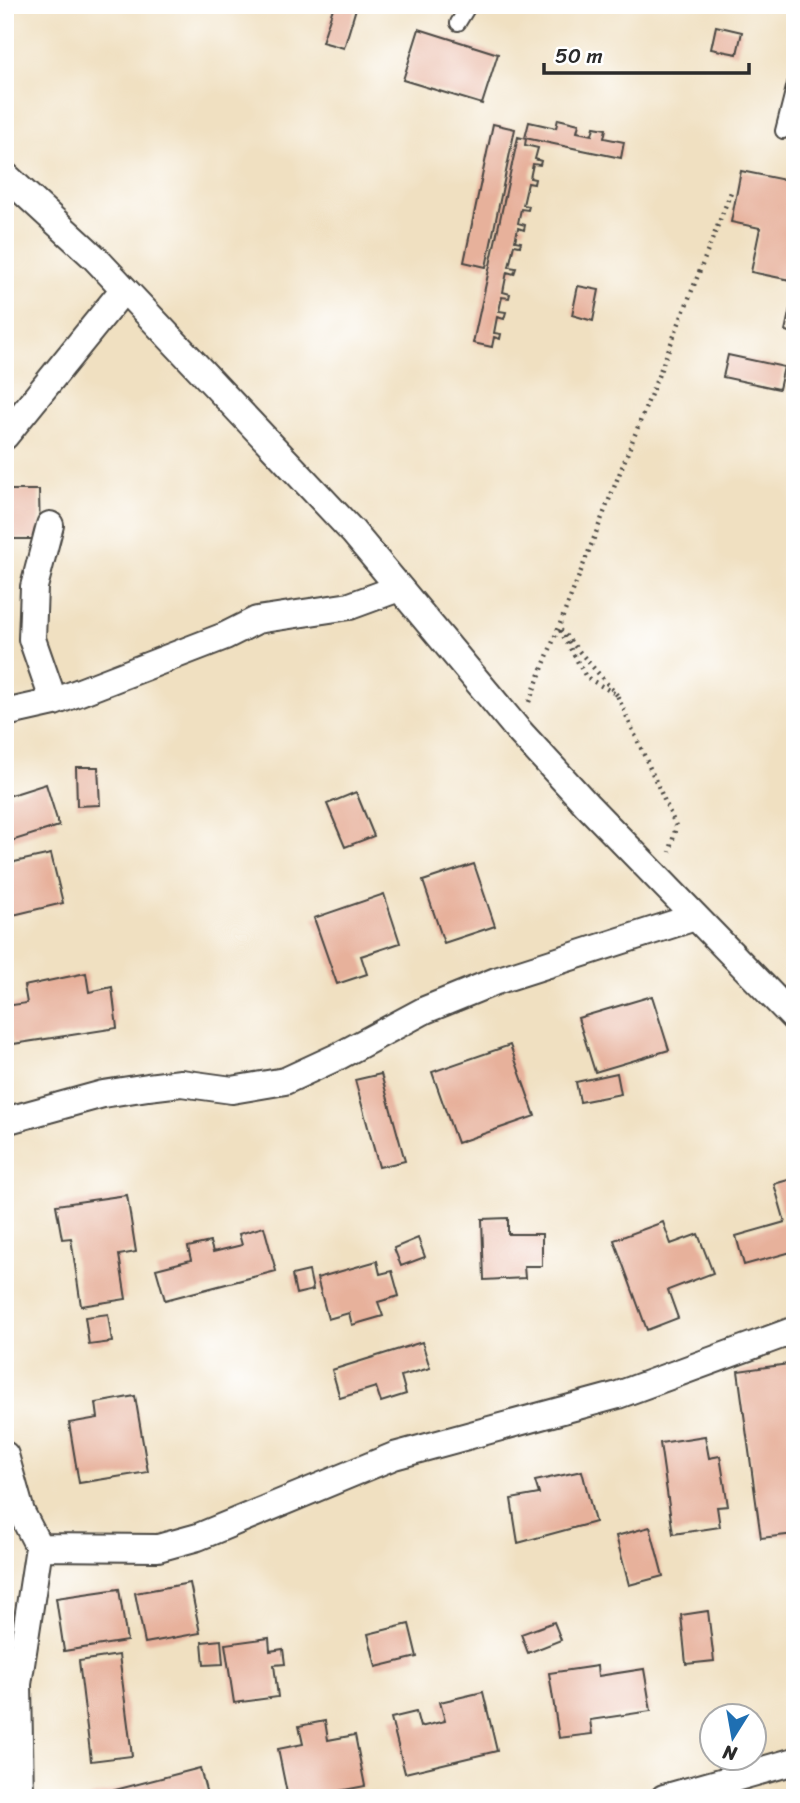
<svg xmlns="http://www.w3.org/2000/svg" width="800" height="1803" viewBox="0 0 800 1803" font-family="Sriracha,sans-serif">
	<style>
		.building { fill: #e7b19b }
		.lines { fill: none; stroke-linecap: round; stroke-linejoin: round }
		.service-casing { stroke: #494642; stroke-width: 18 }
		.minor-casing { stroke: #494642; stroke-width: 30 }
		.path { stroke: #494642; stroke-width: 4.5; stroke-dasharray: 2 5; stroke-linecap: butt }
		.service { stroke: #fff; stroke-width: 14 }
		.minor { stroke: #fff; stroke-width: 26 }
	</style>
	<rect width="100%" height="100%" fill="#fff"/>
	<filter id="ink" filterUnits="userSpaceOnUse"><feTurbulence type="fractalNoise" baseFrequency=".0143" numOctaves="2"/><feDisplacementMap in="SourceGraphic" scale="14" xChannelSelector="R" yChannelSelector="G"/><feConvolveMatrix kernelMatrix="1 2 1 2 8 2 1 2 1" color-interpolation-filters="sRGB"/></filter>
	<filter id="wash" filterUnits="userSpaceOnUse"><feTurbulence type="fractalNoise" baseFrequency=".00686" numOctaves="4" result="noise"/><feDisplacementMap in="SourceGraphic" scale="28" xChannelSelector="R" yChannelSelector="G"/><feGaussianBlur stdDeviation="1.57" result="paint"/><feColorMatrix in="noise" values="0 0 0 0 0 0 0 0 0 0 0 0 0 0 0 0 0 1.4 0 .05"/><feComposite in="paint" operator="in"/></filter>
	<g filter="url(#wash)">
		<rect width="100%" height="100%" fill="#f0e0c1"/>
		<g id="blocks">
			<!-- building -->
			<path class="building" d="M334,5H357L344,48L322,42Z
				M716,26L742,32L737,54L711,49Z
				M419,29L498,54L482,104L403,80Z
				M558,119L579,124L577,132L592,135L594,127L606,129L604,138L624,142L621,158L525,138L529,122L556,128Z
				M493,124L515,129L486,267L464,262Z
				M518,137L526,139L525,145L538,148L535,159L541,161L540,165L533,164L530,178L535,179L534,184L528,183L523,205L529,206L528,210L521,209L518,223L525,225L524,230L518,228L515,241L521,242L520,246L514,245L509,267L516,268L514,274L507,272L503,292L510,294L509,298L502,297L499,311L506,312L504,319L497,317L494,333L501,334L500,339L494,337L492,347L473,343Z
				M741,171L795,182V281L751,272L760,228L731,222Z
				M578,286L599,290L593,321L572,315Z
				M792,299L795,300V333L785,331Z
				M728,355L784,367L779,389L723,377Z
				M5,490H39L40,539H5Z
				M76,767H98L100,805L77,806Z
				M46,784L59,826L5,843V797Z
				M356,792L374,836L345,847L327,804Z
				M51,854L63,903L5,917V864Z
				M474,864L495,926L444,943L423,881Z
				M384,894L400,943L361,956L367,974L337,984L314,918Z
				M86,973L89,992L112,987L117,1028L13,1044L5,1006L27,1003L24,986Z
				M652,996L669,1050L595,1072L578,1018Z
				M510,1045L535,1116L457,1143L432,1072Z
				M617,1073L621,1094L580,1102L576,1082Z
				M381,1074L405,1161L379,1167L355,1080Z
				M795,1178V1251L744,1265L736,1236L785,1222L774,1184Z
				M127,1195L136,1252L119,1255L126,1299L81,1306L71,1238L62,1239L56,1205Z
				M508,1218V1234H542V1266H524L525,1278L484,1280L482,1219Z
				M663,1222L671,1244L698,1234L713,1273L668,1290L678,1318L647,1330L614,1240Z
				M264,1227L276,1271L165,1300L156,1269L191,1260L188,1247L210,1242L213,1252L242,1245L239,1234Z
				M418,1238L425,1257L401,1266L394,1248Z
				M377,1261L380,1274L392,1271L399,1296L378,1302L383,1316L352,1325L349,1313L328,1319L317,1278Z
				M309,1271L313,1290L296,1294L292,1275Z
				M108,1314L112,1342L89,1345L85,1317Z
				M422,1342L430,1368L401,1376L406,1394L381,1402L376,1387L340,1398L332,1370Z
				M789,1364L795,1405V1534L761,1538L738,1371Z
				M135,1396L148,1472L79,1483L69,1423L98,1418L96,1403Z
				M705,1436L709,1458L720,1456L728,1506L717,1507L720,1527L673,1534L660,1443Z
				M582,1471L595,1522L518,1543L511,1499L539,1494L535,1481Z
				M650,1527L663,1576L629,1585L616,1536Z
				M190,1583L200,1633L145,1643L135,1593Z
				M119,1589L127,1641L64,1651L56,1598Z
				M708,1611L714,1661L686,1664L681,1615Z
				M554,1622L561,1640L528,1653L521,1634Z
				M409,1624L417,1657L376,1667L368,1634Z
				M269,1638L270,1651L283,1649L285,1664L274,1665L278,1697L234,1703L225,1644Z
				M221,1640L223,1664L204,1665L202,1642Z
				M119,1655L132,1756L91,1761L79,1661Z
				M597,1666L598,1676L644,1669L651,1711L590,1720L592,1734L559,1738L549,1673Z
				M483,1692L497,1751L405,1773L391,1718L416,1712L420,1727L445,1721L440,1702Z
				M325,1721L328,1740L355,1735L365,1786L303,1798H288L278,1749L303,1744L299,1726Z
				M200,1768L208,1798H88V1797Z"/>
		</g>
	</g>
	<g filter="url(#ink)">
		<use href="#blocks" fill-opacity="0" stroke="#494642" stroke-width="2"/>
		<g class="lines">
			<defs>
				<path id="service" d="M458,23L469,5
					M783,131L795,84"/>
				<path id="minor" d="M5,175L95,258L353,532L518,730L587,805L795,1019
					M5,436L124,289
					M50,525L34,587L32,639L54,702
					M5,713L54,702L225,636L257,620L350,606L399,588
					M5,1121L103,1094L148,1087L181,1083L232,1090L285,1081L339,1056L425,1010L496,981L695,917
					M5,1455L21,1512L39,1547L18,1684L20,1798
					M39,1547L158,1548L198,1537L394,1456L618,1395L795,1330
					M664,1798L795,1761"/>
			</defs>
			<!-- service casing -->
			<use href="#service" class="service-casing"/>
			<!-- minor casing -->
			<use href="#minor" class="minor-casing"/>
			<!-- path -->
			<path class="path" d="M617,695L559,628L586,677L617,695L676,826L670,852
				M529,702L731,192"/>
			<!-- service -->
			<use href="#service" class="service"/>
			<!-- minor -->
			<use href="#minor" class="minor"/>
		</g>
	</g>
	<!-- margin -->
	<rect width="800" height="1803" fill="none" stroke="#fff" stroke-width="28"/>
	<!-- north arrow -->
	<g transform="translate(733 1737) rotate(191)"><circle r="33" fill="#ffffff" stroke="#aaaaaa" stroke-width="2"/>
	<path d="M0-5L12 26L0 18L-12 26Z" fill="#1f6fb2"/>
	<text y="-10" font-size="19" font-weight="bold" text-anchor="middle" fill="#2b2b2b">N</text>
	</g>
	<!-- scale -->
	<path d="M544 63v10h205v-10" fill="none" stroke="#2b2b2b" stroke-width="3.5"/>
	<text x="555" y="63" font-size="21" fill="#2b2b2b" stroke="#ffffff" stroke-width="5" paint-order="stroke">50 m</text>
</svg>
